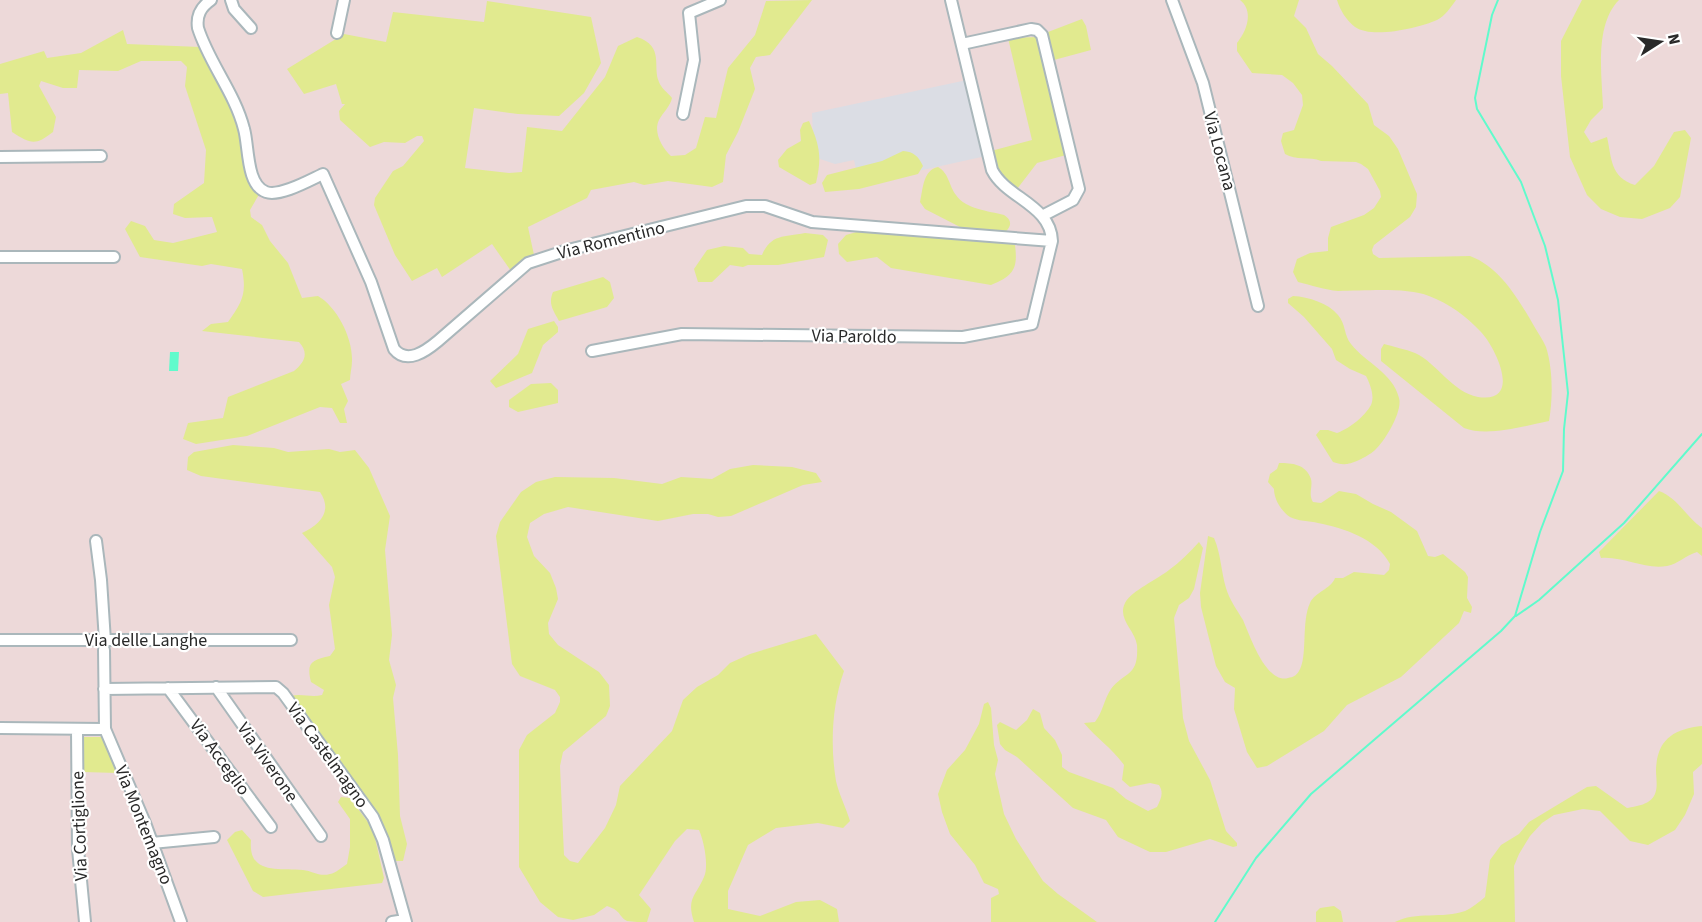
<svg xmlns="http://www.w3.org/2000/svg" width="1702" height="922" viewBox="0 0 1702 922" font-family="'Source Sans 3',sans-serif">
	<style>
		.industrial { fill: #dbdde4 }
		.green { fill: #e1ea8f }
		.water { fill: #60fbcc }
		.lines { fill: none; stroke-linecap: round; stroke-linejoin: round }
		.stream { stroke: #60fbcc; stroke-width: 2 }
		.minor-casing { stroke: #aab7bb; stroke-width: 14 }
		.minor { stroke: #fff; stroke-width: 10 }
		.labels { text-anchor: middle; stroke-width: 4.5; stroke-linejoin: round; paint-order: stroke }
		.street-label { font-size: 18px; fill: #292929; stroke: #fff }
	</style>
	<rect width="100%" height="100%" fill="#edd9d9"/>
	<!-- industrial -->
	<path class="industrial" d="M967,80L986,156L859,184L854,160L835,164L814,157L812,113Z"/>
	<!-- green -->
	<path class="green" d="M812,0L770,55L756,57L750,68L755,89L738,132L726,155L723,182L712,187L668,181L644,185L634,182L591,190L587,198L528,227L534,255L511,271L492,244L442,277L437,268L412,281L395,255L374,205L375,198L393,171L403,166L424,141L422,136H417L405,143L384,142L370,147L340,120L339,111L345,104H342L336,84L304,94L287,69L344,34L386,42L393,12L484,22L487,1L591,17L601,63L584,93L559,116L518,114L474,108L465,168L509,173L522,172L527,127L562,131L605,77L618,46L637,37C665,46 652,67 659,82C661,88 668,93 672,98C670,107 663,112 659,120C653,132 662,148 671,156L685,155L696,148L705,117L716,118L728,68L755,35L766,1Z
		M1240,0H1299L1294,16L1306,28L1318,54L1332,66L1368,104L1374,125L1389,136L1398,149L1417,194L1416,207L1410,217L1374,245L1372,250L1373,254L1379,258L1470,256C1500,267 1519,300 1534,326C1538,333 1543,340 1546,347C1553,369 1553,398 1549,421C1525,426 1487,437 1464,428L1381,361V349L1384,344C1394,347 1405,349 1415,353C1437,363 1452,392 1478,397C1523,404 1496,348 1481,332C1466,316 1450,304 1429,296C1406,287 1364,291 1338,291C1325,290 1311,285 1298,282L1293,272L1297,259L1310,253L1328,251V238L1331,227L1364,215L1374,208L1381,197L1380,191L1368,169L1361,164L1356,162L1321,161C1310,156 1296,161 1285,154L1281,141L1283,133L1294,130L1303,105L1302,95L1293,83L1282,75L1252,73L1237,51V43C1247,31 1254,11 1240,0Z
		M1337,0H1456C1451,7 1445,16 1437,20C1419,28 1372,39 1355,27C1346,20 1340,10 1337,0Z
		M1582,0H1619C1594,25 1602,76 1603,108L1591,120L1584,132L1591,143L1607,137C1612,159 1610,177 1635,185L1654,166L1674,132L1685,130L1691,138L1680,197L1670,208L1642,219L1620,217L1601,209L1587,195L1570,157L1561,76V41Z
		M1082,19L1086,26L1091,50L1054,60L1048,32Z
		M123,30L127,44L200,47L235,110L261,191L250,210L251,217L262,225L270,241L288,263L302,298L318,296C337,307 353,338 352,361C352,367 350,374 350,380L341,384L348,401L344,409L347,423H340L332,408L320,407L247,436L196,444L183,439L188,423L223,418L228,397L294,371C305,362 309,353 299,342L202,331L211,324L228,322C242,302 247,294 242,269L211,264L202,266L140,257L125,229L131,221L145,226L154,240L173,243L217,232L212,217L185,218L173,214L174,204L204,183L206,150L185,86L187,67L181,61H141L118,71L79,70L77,88H63L41,81L39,86L56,117L53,132C35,146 31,144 12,132L8,93L0,94V64L44,51L47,58L81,53Z
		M1037,37L1066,155L1037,163L1017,189L999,172L991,151L1032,140L1008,38Z
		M809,121C820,146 822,157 816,183L810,185L779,167L778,160L787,149L801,141L800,130L803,123Z
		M903,151C914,152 918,156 923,166L918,174L859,189L825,192L822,183L827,175L882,161Z
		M938,167C949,173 949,186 956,195C965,209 989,211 1004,215C1012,220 1012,226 1005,232L960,227L925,209L920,202C923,189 923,170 938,167Z
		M860,231L1010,242L1015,245C1018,268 1014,276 991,285L891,268L877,257L847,262L839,254L838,244L846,235Z
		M805,233L823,235L828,240L824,257L778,265H748L743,267L730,265L712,282H698L694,269L707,250L724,246L743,248L749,254L762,255C771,234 784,237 805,233Z
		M603,277L610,282L614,298L607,307L559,321C553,310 548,304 553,292Z
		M1293,296C1309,297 1328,303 1338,315C1346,324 1344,336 1351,344C1366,363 1393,373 1399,398C1403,411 1385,441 1375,450C1370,455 1353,464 1346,464C1342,465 1337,463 1333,462L1316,435L1320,430H1328L1337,433C1349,429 1365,416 1371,405C1375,396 1370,384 1366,376L1350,369L1336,360L1332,349L1304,317L1288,303V299Z
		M554,321L558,327V332L543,345L532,373L496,388L490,381L518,354L528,329Z
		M551,383L558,390V403L518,412L509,407V400L531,384Z
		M233,445L274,448L288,452L329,449L340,452L355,450L369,468L390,516L385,550L392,635L389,660L396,685L393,698L398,755L400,816L407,844L403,861H395L377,815L291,696C302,693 311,698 322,695L324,690L311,682C306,662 312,660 330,656L335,649L329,605L335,577L332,567L302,533C320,525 333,511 320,492L201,476L187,470L188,457L194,452Z
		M1279,463C1292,463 1306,464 1311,479C1313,487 1308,494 1313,502L1321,503L1339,491L1356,494L1373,504L1391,512L1417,531L1428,556L1435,557L1443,554L1465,572L1468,577L1467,598L1472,607L1471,613L1464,611L1459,623L1401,677L1347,705L1324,731L1267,766L1257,768L1247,752L1234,709L1235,688L1225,682L1216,666L1201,607L1200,593L1208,536L1214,538C1221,554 1221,571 1226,588C1229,599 1237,610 1243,620C1250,636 1266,684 1288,678C1293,677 1296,676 1299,671C1308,657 1301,622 1310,603C1315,592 1331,589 1335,578H1343L1354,572L1384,575L1389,570L1390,564C1377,539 1344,528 1318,523C1310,521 1297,521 1290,517C1281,511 1274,499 1274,489L1268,482L1270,474L1277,469Z
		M753,465L792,467L816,473L822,482L803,485L731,516L718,517L708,514H693L658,521L568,507L544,514L530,523L527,537L534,556L550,573L556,588L558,599L548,623L549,634L558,645L599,672L609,685L610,706L606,716L563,752L560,766L564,855L570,861L578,863L605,828L616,805L620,786L672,731L683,700L697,687L718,675L730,663L750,654L816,634L844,671C832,705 830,745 836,781C839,794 846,808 850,821L843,828L818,823L776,828L748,845L728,891V909L760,916L796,902L820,900L837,909L839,922H694C686,898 696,896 704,877C709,866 704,841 699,830L687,829L675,841L639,895L651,909L647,922C641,922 633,922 627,921C618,916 622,911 607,906L594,915L573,920L558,917L540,902L519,867V750L527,735L555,713L560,702V697L555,690L520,676L512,664L496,536L500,522L521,492L536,482L555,477L614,478L662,484L681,477L712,479L730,469Z
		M1659,491C1678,498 1686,517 1702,528V556L1697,552C1686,555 1678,564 1667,566C1645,570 1623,556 1601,558L1599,552Z
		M1199,542L1203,548L1194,589L1189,598L1179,605L1174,618L1183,718L1189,741L1210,780L1226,831L1237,843V846L1233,847L1210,839L1166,852H1150L1118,837L1106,820L1073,808L1017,757L1005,750L1000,744L997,725L1000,722L1016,730L1027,720L1033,709L1040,713L1044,728L1055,740L1062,755V767L1069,772L1113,788L1126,799L1148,811L1157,807C1161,799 1164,793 1159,785L1150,783L1130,787L1122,780L1124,765C1113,749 1096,738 1084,723L1095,722C1103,712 1104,699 1111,689C1125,671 1139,677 1137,645C1135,630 1117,619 1125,603C1131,591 1158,579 1169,570C1180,562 1190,552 1199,542Z
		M988,702L991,708L994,745L998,760L995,774L1004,814L1016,839L1043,881L1058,894L1097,922H991V898L999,894L998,889L984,883L975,865L950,834L942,812L938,794L947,770L965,750L979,724L984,704Z
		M1702,726V764L1693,772L1694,794L1685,815L1675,830L1648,845L1630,841L1600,811L1583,809L1554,815L1542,823L1530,836L1519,854L1514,866L1515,922H1395C1416,911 1443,919 1465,911C1472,908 1479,902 1485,897L1490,860L1501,845L1519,834L1529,822L1587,787L1596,786L1627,808C1637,806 1650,805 1655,794C1658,787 1656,777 1656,770C1657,739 1674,729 1702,726Z
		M84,737H103L118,773L83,772Z
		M341,797L350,798L373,829L384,878L382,883L263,897L253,891L227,840L235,832L242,830L251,840C248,875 278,868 303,870C313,871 319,877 330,874C336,873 342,867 347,864L350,847V819L338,802Z
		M1334,906L1341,911L1343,922H1316V912L1320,908Z"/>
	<!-- water -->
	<path class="water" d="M170,352H179L178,371H169Z"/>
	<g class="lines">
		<!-- stream -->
		<path class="stream" d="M1516,616L1539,600L1624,523L1702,434
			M1215,922L1256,858L1311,794L1501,631L1515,616L1540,532L1563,471L1564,429L1568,393L1558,300L1545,246L1521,182L1477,109L1475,98L1492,15L1498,0"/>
		<defs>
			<path id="minor" d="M211,0C201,7 196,15 198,28C209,63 235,93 244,129C249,146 246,185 266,192C280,197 310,180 323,174L371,282L394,349C407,365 426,351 438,341L528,263L568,250L746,206H765L812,222L1052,241C1051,205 1006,198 992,170L951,0
				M231,0L234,9L251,28
				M1172,0L1203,83L1258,306
				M337,33L344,0
				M962,44L1031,29L1037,30L1042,35L1079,189L1073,200L1042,216
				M683,114L694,60L689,13L720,0
				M0,157L101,156
				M0,257H114
				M592,351L682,334L963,337L1032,324L1052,241
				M96,541L101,580L105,641
				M0,640H291
				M104,650L105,729L145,823L181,922
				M216,687L321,836
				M168,688L271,827
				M104,689L276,687L283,693L373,817L383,840L406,922
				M0,728L105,729
				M77,729L78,849L85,922
				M152,843L214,837
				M392,922L405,920"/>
		</defs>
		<!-- minor casing -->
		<use href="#minor" class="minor-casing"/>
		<!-- minor -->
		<use href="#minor" class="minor"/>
	</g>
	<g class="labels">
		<!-- street labels -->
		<g class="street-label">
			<text transform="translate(1220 151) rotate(75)" y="6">Via Locana</text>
			<text transform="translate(611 240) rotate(-14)" y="6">Via Romentino</text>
			<text transform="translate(854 336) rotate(1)" y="6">Via Paroldo</text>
			<text x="146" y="646">Via delle Langhe</text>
			<text transform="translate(328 755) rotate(54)" y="6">Via Castelmagno</text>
			<text transform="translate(220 757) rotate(54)" y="6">Via Acceglio</text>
			<text transform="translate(268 762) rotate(55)" y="6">Via Viverone</text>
			<text transform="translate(144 825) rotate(68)" y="6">Via Montemagno</text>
			<text transform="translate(79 826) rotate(-92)" y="6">Via Cortiglione</text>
		</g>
	</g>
	<!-- north arrow -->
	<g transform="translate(1660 42) rotate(78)" stroke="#ffffff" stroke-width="4.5" paint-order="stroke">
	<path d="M0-4.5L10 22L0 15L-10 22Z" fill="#292929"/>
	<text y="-9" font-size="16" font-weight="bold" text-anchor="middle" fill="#292929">N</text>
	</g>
</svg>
